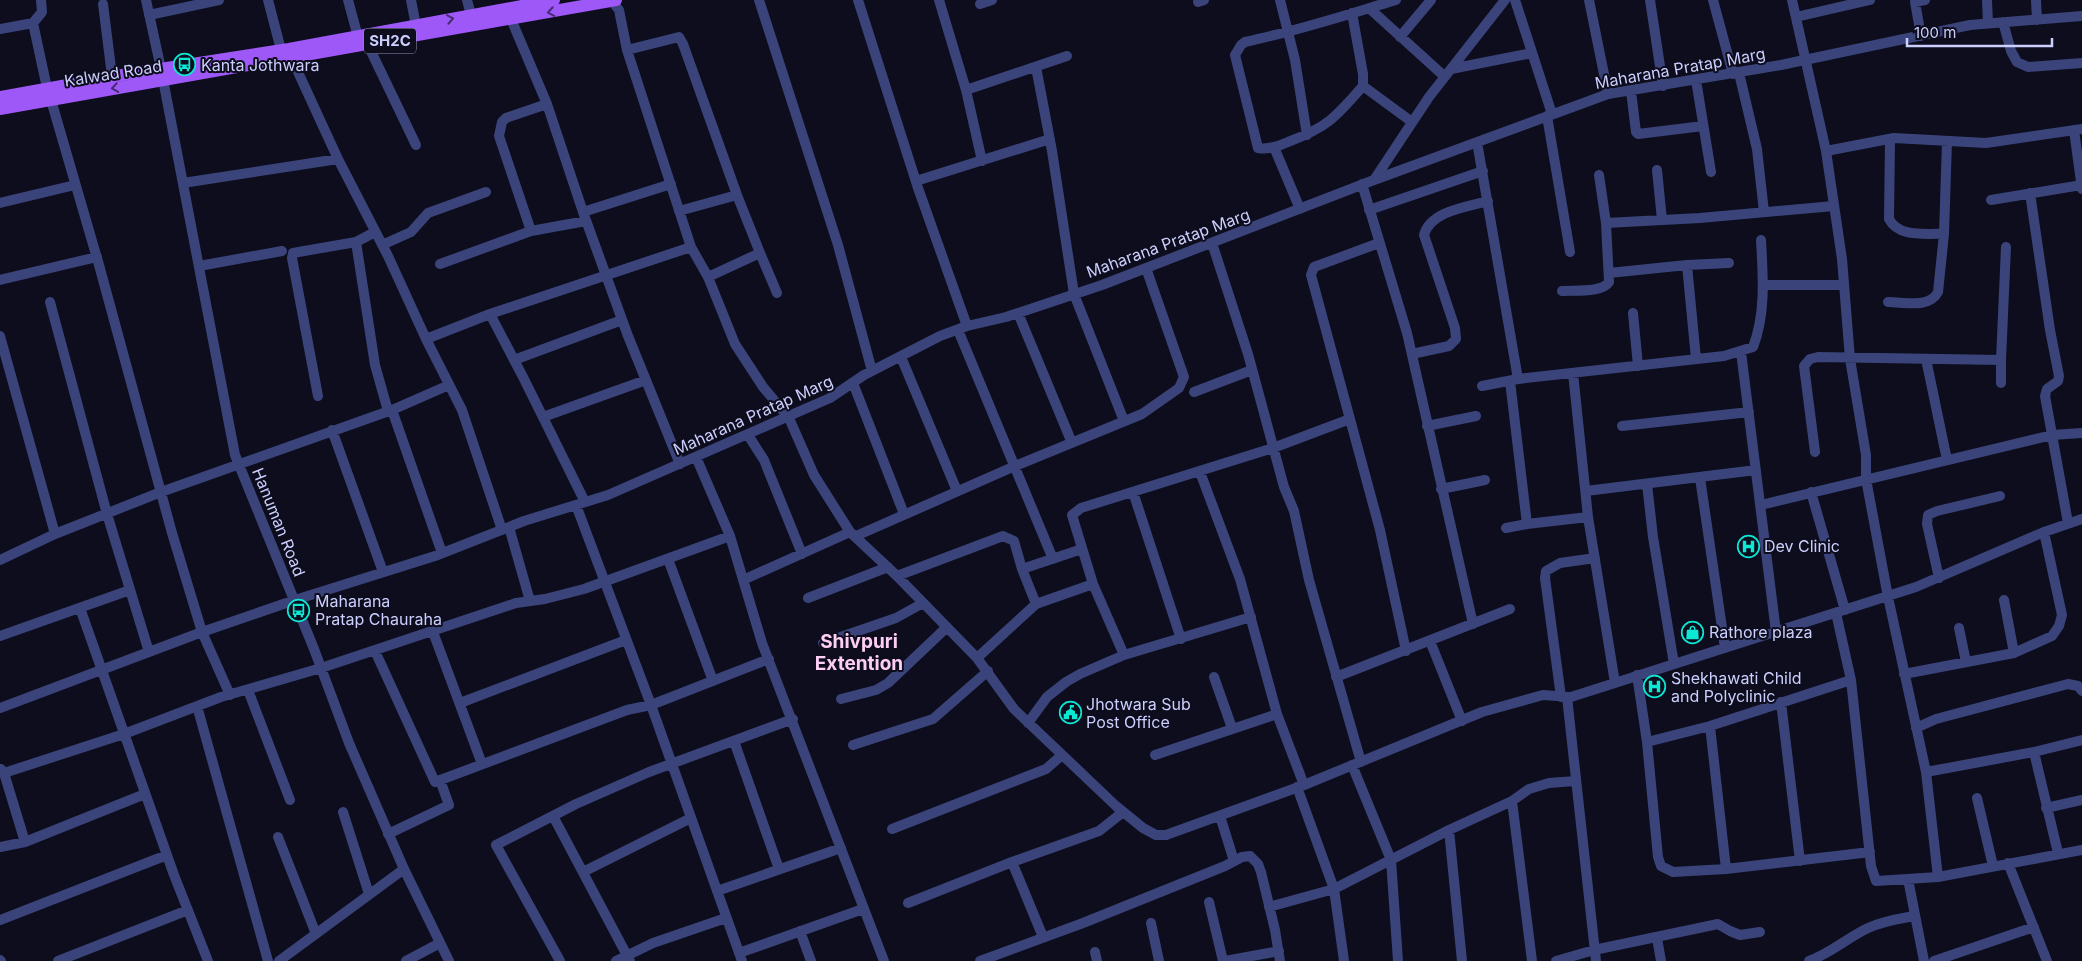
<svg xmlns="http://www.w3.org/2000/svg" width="2082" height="961" viewBox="0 0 2082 961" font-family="Inter,sans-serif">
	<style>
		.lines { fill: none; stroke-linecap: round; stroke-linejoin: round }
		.minor { stroke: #3a447a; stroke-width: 10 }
		.major { stroke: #9d58f7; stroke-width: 12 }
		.oneway { stroke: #472b74 }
		.labels { text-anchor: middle; stroke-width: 4; stroke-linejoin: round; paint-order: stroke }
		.shield { fill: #0d0d1d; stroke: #9395ba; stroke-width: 1 }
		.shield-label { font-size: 15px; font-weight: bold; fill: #cccffd }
		.poi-label { font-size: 16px; fill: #cccffd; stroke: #0d0d1d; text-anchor: start }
		.street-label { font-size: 16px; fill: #cccffd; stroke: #0d0d1d }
		.quarter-label { font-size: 19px; font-weight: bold; fill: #fdcef4; stroke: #0d0d1d }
	</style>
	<rect width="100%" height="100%" fill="#0d0d1d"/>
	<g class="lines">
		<!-- minor -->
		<path class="minor" d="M146,0L161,69L235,455L314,649L349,743L404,869L449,961
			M268,0L281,50
			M348,0L358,37
			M411,0L416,26
			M467,0L471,15
			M611,0L619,10L627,50L691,247L708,277L735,344L763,387L789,418L814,475L850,532L897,576L977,658L1014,709L1116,806L1143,828L1156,835H1166L1304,785L1482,712L1543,695L1571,697L1916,587L2044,532L2082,519
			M759,0L838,245L872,371
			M858,0L918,188L967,326
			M939,0L966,90L982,161
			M1280,0L1295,60L1307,135
			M1515,0L1552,114
			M1589,0L1608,94
			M1650,0L1663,86
			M1713,0L1733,74
			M1792,0L1826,151L1842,259L1850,359L1866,455V479L1888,597L1926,772L1938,877
			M1987,0L1988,23
			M2036,0L2037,20
			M1198,2L1204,0
			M103,4L112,76
			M980,4L992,0
			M1369,8L1444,76
			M1352,13L1363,74V86C1336,117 1328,127 1288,142C1279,146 1269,150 1258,148L1235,55L1241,45L1245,42C1297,31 1346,15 1396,0
			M149,15L219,0
			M1796,17L1870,0
			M511,19L547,104L583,212L628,336L680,464
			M2003,22L2011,51L2017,62L2028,67L2082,63
			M33,23L47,88
			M0,29L33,23L42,12L41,0
			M1921,36L1915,2L1925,0
			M1400,37L1431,0
			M368,45L416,145
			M627,50L679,37L683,44L737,195L760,253L708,277
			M292,59L338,159L388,256L426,339L462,410L502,530
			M1036,67L1052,151L1074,294L1124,421
			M1451,69L1532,53
			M1739,73L1757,149L1764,212
			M1696,80L1711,172
			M1363,86L1412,122
			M966,90L1067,56
			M1631,91L1636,132L1638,134L1703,126
			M51,100L99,265L172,533L202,632L230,695
			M1547,116L1570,252
			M2074,130L2082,189
			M1890,139L1889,219C1899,238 1925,233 1944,234
			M1477,142L1518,379
			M1274,147L1300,209
			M1826,151L1894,138L1986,143L2082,129
			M1657,170L1662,220
			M1374,180L1429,97L1505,0
			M916,181L1050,139
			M183,183L338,159
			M1362,184L1407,333L1473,624
			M2030,193L2050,330L2059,376L2058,381L2047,389L2045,396L2068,523
			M1991,200L2082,185
			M0,203L75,185
			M1369,210L1483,171
			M679,211L737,195
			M583,212L671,184
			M1606,223L1700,218L1834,206
			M531,231L499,136L502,122L506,118L547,104
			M375,232L356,242L375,365L388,411
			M1212,243L1248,354L1284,487L1294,511L1309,580L1361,762
			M1379,243L1314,267L1311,275L1380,530L1406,651
			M382,245L411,232L428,213L486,192
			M760,253L777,293
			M440,264L531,231L586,221
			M1687,265L1696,359
			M199,266L282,251
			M1609,273L1687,265L1729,263
			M0,280L97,257
			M1763,285H1843
			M1562,291C1575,290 1602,293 1609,282L1606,223L1599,175
			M50,302L107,514L149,652
			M1888,302C1905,302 1929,309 1938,292L1944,234L1947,141
			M1018,313L1072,443
			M1633,313L1638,366
			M490,314L523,377L585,502
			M958,330L1053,559
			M0,336L55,534
			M426,339L490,314L691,247
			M1741,352L1776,632
			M1412,354L1449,346L1456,339L1455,328L1424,235C1430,211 1467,207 1488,201
			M901,357L957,491
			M1926,359L1947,460
			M514,360L622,320
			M2001,360V383
			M1510,381L1527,524
			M853,383L904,514
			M1482,386L1518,379L1724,356L1753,347C1766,314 1763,276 1761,240
			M1194,392L1252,370
			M318,396L292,258L293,253L356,242
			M392,410L449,385
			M543,417L646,380
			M1427,426L1476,416
			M1622,426L1749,412
			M332,430L383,572
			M748,435L764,460L802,554
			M1815,452L1804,366L1810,359L1818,357L2001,360L2006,247
			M696,457L730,536L762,643L884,961
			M1200,472L1240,579L1277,714L1304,785
			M1700,478L1725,648
			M1647,484L1653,537L1674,664
			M1441,489L1485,480
			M1586,491L1756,470
			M1133,492L1181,639
			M1811,492L1845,610
			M576,505L651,705L742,961
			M1761,505L2052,435L2082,433
			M1588,517L1615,683
			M509,527L530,601
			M1506,528L1527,524L1588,517L1573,373
			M856,536L1015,466L1142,414L1179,388L1184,377L1146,268
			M668,559L713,681
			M0,560L55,534L161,492L392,410L442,553
			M1022,569L1082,549
			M897,576L1003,536L1014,541L1022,569L1036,604
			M1939,578L1927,524L1928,515L1937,511L2000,496
			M743,580L850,532
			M808,598L888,567
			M2004,600L2014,653
			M80,608L174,875L208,961
			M1836,613L1851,680L1871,866L1876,881L1938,877L2082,850
			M1959,628L1966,662
			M433,632L482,764
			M0,636L130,590
			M1430,641L1462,721
			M823,643L896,618L923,603
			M375,651L435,782L627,710L651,705L769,659
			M1124,655L1093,584L1072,515L1081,508L1273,448L1350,419
			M977,658L1036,604L1093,584
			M1904,674L2014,653L2052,636L2059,626L2062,615L2044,532
			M1637,675L1647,742L1658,857L1661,866L1673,872L1726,869L1870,852
			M1214,677L1232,728
			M1336,677L1510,609
			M248,690L290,800
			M1561,697L1545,578L1546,571L1560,563L1595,558
			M1567,697L1596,961
			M841,699L876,690L888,683L947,627
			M1781,702L1800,861
			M460,703L626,640
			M197,706L268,961
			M0,708L202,632L295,600L435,556L524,521L608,495L830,398L864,375L940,336L967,326L1006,317L1102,285L1374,180L1608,94L1781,65L1970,25L2082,16
			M1028,723L1047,697L1066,682L1080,674L1124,655L1251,617
			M1710,726L1726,869
			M1916,728L1936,719L2068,684L2078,686L2082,691
			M734,741L779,869
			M1647,742L1710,726L1851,680
			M853,745L933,719L988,671
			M2034,752L2058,853
			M1155,755L1277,714
			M1352,765L1391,860L1398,961
			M1,769L4,773L25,842
			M1926,772L2034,752L2082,740
			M4,773L124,734L221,697L321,668L516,603L545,599L584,589L730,536
			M1297,787L1334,889L1344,961
			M1977,798L1993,866
			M1512,801L1532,961
			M2046,808L2082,800
			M343,812L369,894
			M553,816L630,961
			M1220,816L1234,861
			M892,829L1046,769L1062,755
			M1449,830L1462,961
			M388,834L449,805L440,780
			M278,837L316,934
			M0,847L25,842L145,794
			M1012,862L1043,937
			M2008,863L2047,961
			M583,872L691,818
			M1908,879L1924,961
			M717,891L841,848
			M1209,902L1223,961
			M908,903L1012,862L1099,831L1123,812
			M1269,907L1334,889L1449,830L1512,801L1529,789L1549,783L1575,781
			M0,920L167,855
			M1151,923L1159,961
			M800,931L811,961
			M1657,938L1661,961
			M1095,952L1097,961
			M739,953L863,909
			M0,960L1,961
			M58,961L188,910
			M279,961L404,869
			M406,961L440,943
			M560,961L496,845L576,804L649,772L793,719
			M616,961L653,943L726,918
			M980,961L1083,923L1225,866L1242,857L1250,856L1258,864L1261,872L1275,930L1280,961
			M1225,961L1279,951
			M1556,961L1594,950L1718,924L1730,931L1740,935L1760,932
			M1809,961C1831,953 1847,938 1868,928C1883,921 1898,919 1914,916
			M1934,961L2034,927"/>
		<!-- major -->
		<path class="major" d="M0,97L128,74L289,49L554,0
			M0,109L616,0"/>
	</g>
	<!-- one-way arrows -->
	<defs><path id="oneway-chevron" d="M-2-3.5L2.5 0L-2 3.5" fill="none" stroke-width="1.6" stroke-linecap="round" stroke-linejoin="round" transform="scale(1.25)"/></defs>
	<g class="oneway">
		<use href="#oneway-chevron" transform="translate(551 12) rotate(170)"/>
		<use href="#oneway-chevron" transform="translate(450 19) rotate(-11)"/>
		<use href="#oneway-chevron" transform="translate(115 88) rotate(171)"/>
	</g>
	<!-- icons -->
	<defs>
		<symbol id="bus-ring" viewBox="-11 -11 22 22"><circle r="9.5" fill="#0d0d1d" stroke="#0be9d5" stroke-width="1.5"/><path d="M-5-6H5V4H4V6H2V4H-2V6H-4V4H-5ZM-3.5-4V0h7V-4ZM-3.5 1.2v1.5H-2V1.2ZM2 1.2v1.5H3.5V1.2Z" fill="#0be9d5"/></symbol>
		<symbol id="hospital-ring" viewBox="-11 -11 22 22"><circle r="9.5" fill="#0d0d1d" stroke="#0be9d5" stroke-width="1.5"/><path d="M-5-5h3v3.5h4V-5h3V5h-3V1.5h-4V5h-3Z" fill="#0be9d5"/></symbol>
		<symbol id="shop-ring" viewBox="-11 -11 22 22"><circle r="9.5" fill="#0d0d1d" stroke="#0be9d5" stroke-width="1.5"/><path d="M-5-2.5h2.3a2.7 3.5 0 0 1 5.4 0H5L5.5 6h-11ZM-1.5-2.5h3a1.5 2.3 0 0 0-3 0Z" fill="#0be9d5"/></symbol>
		<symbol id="civic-ring" viewBox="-11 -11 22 22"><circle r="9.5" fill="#0d0d1d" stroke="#0be9d5" stroke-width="1.5"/><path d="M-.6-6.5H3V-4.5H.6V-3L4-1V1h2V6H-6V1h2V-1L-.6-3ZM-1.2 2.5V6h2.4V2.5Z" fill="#0be9d5"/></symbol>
	</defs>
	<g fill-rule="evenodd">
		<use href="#bus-ring" x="172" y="52" width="25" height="25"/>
		<use href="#hospital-ring" x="1736" y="534" width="25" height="25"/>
		<use href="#bus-ring" x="286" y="598" width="25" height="25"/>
		<use href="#shop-ring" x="1680" y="620" width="25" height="25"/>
		<use href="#hospital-ring" x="1642" y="674" width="25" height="25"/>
		<use href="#civic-ring" x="1058" y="700" width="25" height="25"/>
	</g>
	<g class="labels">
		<!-- shield labels -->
		<rect class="shield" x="364" y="28.5" width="52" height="25" rx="4"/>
		<g class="shield-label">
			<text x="390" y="46">SH2C</text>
		</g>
		<!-- poi labels -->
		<g class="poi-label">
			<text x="201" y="71">Kanta Jothwara</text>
			<text x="1764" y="552">Dev Clinic</text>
			<text x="315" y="607">Maharana<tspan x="315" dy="18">Pratap Chauraha</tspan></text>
			<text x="1709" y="638">Rathore plaza</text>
			<text x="1671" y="684">Shekhawati Child<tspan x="1671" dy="18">and Polyclinic</tspan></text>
			<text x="1086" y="710">Jhotwara Sub<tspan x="1086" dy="18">Post Office</tspan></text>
		</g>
		<!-- street labels -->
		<g class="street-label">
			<text transform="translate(1680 68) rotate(-10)" y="6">Maharana Pratap Marg</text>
			<text transform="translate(113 73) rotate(-9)" y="6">Kalwad Road</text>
			<text transform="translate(1168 243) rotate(-20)" y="6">Maharana Pratap Marg</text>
			<text transform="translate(753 415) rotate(-24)" y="6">Maharana Pratap Marg</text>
			<text transform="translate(279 522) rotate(68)" y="6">Hanuman Road</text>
		</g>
		<!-- quarter labels -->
		<g class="quarter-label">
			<text x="859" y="648">Shivpuri<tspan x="859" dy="22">Extention</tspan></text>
		</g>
	</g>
	<!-- scale -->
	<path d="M1907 38v8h145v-8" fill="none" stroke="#cccffd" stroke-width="2.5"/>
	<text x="1914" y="38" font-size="15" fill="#cccffd" stroke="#0d0d1d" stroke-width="4" paint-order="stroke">100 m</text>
</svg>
